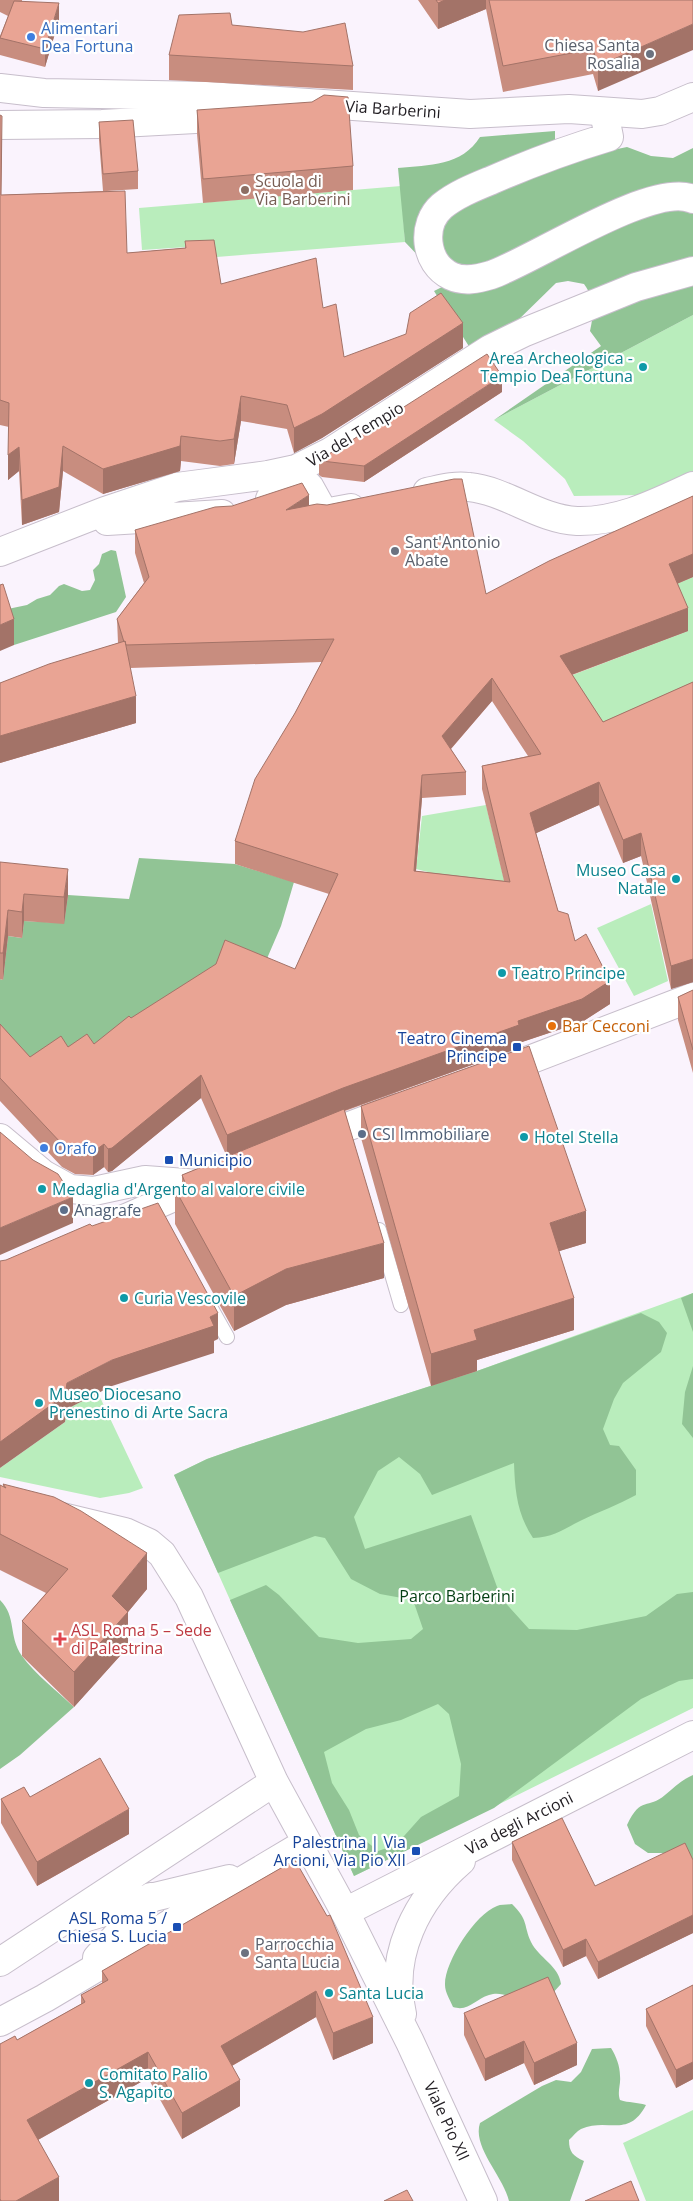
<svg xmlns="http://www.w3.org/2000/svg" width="693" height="2201" viewBox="0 0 693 2201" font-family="'Open Sans',sans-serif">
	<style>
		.green { fill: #b9edbc }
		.forest { fill: #91c495; fill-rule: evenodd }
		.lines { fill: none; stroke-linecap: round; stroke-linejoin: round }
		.service-casing { stroke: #c7becb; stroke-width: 16 }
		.minor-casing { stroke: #c7becb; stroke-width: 30 }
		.tertiary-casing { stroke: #c7becb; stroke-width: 30 }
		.service { stroke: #fff; stroke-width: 14 }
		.minor { stroke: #fff; stroke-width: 28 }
		.tertiary { stroke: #fff; stroke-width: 28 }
		.wall { fill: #c88d7f; fill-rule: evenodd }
		.shaded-wall { fill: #a37368 }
		.building { fill: #e9a494; stroke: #a37368; fill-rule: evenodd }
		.shop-dot { fill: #3f7fe0; stroke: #fff; stroke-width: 2 }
		.worship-dot { fill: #6b7280; stroke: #fff; stroke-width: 2 }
		.education-dot { fill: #8d6e63; stroke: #fff; stroke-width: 2 }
		.culture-dot { fill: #0f9aa8; stroke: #fff; stroke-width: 2 }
		.food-dot { fill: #e8710a; stroke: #fff; stroke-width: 2 }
		.transit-dot { fill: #1a4fb4; stroke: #fff; stroke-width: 2 }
		.service-dot { fill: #5c6f8a; stroke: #fff; stroke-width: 2 }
		.health-dot { fill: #e0444e; stroke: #fff; stroke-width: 2 }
		.labels { text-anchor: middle; stroke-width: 4.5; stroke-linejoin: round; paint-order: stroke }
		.shop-label { font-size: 16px; fill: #366cbe; stroke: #fff; text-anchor: start }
		.worship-label { font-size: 16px; fill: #5b616d; stroke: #fff; text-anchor: start }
		.street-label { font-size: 16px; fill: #211d22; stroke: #fff }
		.education-label { font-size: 16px; fill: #785e54; stroke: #fff; text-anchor: start }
		.culture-label { font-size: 16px; fill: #0d838f; stroke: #fff; text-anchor: start }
		.food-label { font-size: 16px; fill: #c56008; stroke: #fff; text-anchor: start }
		.transit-label { font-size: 16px; fill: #164399; stroke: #fff; text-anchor: end }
		.service-label { font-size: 16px; fill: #4e5e75; stroke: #fff; text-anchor: start }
		.park-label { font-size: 16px; fill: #043f13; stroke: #fff }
		.health-label { font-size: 16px; fill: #be3a42; stroke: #fff; text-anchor: start }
	</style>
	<rect width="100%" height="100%" fill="#faf3fd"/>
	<!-- green -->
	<path class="green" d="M401,186L405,242L204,258L202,246L142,250L139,208Z
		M693,315V471L641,495L574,496L565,479L523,441L494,420Z
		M693,577V704L603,744L541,687L688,631L669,587Z
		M486,805L507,892L416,869L422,816Z
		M651,904L668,981L634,996L597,928Z
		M693,1293V1708L354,1876L174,1475L207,1459L241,1447L477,1371Z
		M98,1393L143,1488L129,1493L100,1498L0,1477V1468L65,1422L67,1409Z
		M693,2110V2201H646L623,2143Z"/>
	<!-- forest -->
	<path class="forest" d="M555,131V144L574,158L627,147L651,156L673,158L693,148V315L494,420L601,346L590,331C594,313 595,299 584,284L568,281L556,283L510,328L470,348L434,291L446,285L405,242L398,168C429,165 462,166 480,137Z
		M111,550L116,551L126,597L116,612L14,645L3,610L27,605L37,599L50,595L59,586L64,584L82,591L90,590L95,580L93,570L99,564L102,554Z
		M139,858L235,864L294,882L281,926L259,977L215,990L40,1074L0,1047V979L3,980L8,936L22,938L24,921L64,923L68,895L129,899Z
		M693,1293V1332L681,1298Z
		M641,1313L659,1322L667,1333L661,1352L623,1383L614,1399L603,1429L610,1445L619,1446L636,1470V1495C618,1505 598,1512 580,1521C562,1530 554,1537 533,1538C517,1514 515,1491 514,1463L432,1495L420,1474L399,1457L378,1471L354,1517L365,1549L471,1515L501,1598L529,1629L577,1630L646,1616L677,1594L693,1592V1679L679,1681L641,1699L494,1808L354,1876L230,1600L266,1585L279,1595L319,1637L358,1643L411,1639L423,1629L413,1600L380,1594L351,1579L325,1538L315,1536L218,1573L174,1475L207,1459L241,1447L477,1371ZM438,1704L449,1714L461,1764L459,1796L421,1817L396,1845L378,1851L359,1835L349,1810L332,1783L324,1752L366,1729L401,1720Z
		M693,1366V1438L682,1424L685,1392Z
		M0,1600C17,1617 8,1636 22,1656C34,1673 58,1692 74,1707L20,1755L0,1769Z
		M693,1775V1863L675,1853H648L635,1844L627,1825C641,1795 648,1810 665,1795C675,1787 681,1780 693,1775Z
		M512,1904C529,1921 523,1924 531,1942C539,1958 559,1966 561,1984L551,1995C539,1995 524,1998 512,1996C503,1995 498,1992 489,1995C475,1999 469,2012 453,2007C450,2000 445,1992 445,1985C444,1963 475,1914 497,1906C501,1904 507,1905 512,1904Z
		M611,2048C616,2056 620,2066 620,2076C621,2085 617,2091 620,2100C629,2103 637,2102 646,2105C628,2139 608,2117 581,2129C577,2131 573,2136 569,2140C569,2152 573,2156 584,2161L570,2201H509C503,2176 472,2147 480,2123L542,2086L556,2080L571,2082L581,2072L592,2049Z"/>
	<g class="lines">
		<defs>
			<path id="service" d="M379,1230L401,1305
				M209,1305L227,1337"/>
			<path id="minor" d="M604,112L609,137C569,149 531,163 492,180C475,187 457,194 442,206C421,224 424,263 451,276C464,282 478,279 491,275C534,260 653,181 693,199
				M0,125L102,124L233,117
				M427,492C441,489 454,485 469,487C507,491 538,519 577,521C619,522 656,503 693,486
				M270,499L309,486L324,513L351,508
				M107,521L222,514
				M0,552L105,511L177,487L268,475L296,469L330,452L490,349L525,332L636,287L693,271
				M498,1072L693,997
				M0,1138L43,1174L70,1189L94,1191L145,1180L199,1184
				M315,1139L397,1108
				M124,1219L208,1182
				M0,1502L125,1532L149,1543L162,1554L189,1597L274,1782L345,1912
				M84,1918L150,1898L229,1879
				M97,1958L151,1897
				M0,1962L274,1782
				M0,2022L45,1998L306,1843"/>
			<path id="tertiary" d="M0,88L44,93L207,96L470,114L569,109L642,114L660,111L693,97
				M402,2014C388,1955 417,1899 461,1861
				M483,2201L410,2042L345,1912L693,1735"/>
		</defs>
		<!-- service casing -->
		<use href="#service" class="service-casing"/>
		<!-- minor casing -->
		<use href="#minor" class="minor-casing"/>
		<!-- tertiary casing -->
		<use href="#tertiary" class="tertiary-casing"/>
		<!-- service -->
		<use href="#service" class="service"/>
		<!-- minor -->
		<use href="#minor" class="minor"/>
		<!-- tertiary -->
		<use href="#tertiary" class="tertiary"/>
	</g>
	<!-- wall -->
	<path class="wall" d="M0,0H22V1L59,20L45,67L0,55V36L8,16L0,12Z
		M418,0H693L598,91L593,74L503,92L486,9L438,29Z
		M232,25L353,66V90L169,80V55Z
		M197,110L353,166V190L203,203L197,134Z
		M0,115L2,141L1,195L103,191L99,140V122L138,171V189L107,191L127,253L185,248V241L221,284L323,308L344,357L463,348L322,438L294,453L287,429L241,421L234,464L220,466L181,461L180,471L103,494L63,471L59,512L22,525L19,471L8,480L9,427L0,425Z
		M502,392L364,482L322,477L319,475V459Z
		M693,496V577L677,584L688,631L572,675L603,722L693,682V982L671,989L641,856L623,863L599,805L536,833L558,911L610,1004L582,1022L519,1043V1048L345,1111L384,1278L286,1305L234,1331L175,1224V1189L182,1186V1175L227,1157L201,1098L112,1171L108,1172L104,1167L93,1175L75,1174L62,1167L0,1101V1024L30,1057L68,1047L94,1044L131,1018L295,969L329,894L235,864V841L295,713L322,662L130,668L136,723L0,763V683L118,643L117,619L144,583L135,553V530L309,505L486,594ZM492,701L528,756L482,766V789L504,881L416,871L422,798L466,795V772L451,749Z
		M0,862L68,895L64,924L24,921L22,938L8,936L3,980L0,979Z
		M693,990V1073L678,1020V997Z
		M361,1106L586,1243L559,1251L574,1330L477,1360V1371L431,1386L361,1138Z
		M3,1484L147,1589L128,1612V1647L74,1707L22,1656V1621L46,1593L0,1570V1485L3,1487Z
		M30,1797L129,1834L37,1886L1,1823V1799Z
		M512,1842L595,1886L693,1860V1933L598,1979L586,1956L563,1967L512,1860Z
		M295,1860L373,2043L333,2060L316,2017L232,2066L240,2106L182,2139L148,2078L38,2140L59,2201H0V2044L17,2040L81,2004V1995L102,1983V1971Z
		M693,1985V2079L676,2088L646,2026V2009Z
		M464,2013L577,2065L534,2085L524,2063L485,2081L464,2035Z"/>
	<!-- shaded-wall -->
	<path class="shaded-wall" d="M445,0H486V9L438,29V3Z
		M59,3V20L45,67V49Z
		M693,24V50L598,91V66Z
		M463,323V348L322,438L294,453V428Z
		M502,376V392L364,482V466Z
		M241,396V421L234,464V439Z
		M181,436V461L180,471L103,494V469Z
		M63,446V471L59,512L22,525V500Z
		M19,447V471L8,480V455Z
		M309,495V518L286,510Z
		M693,554V577L669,587V564Z
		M688,608V631L560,679V656Z
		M14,619V645L0,651V625Z
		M492,678V701L442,759V736Z
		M136,696V723L0,763V736Z
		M422,775V798L414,894V871Z
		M599,782V805L530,836V813Z
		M641,833V856L623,863V840Z
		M68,869V895L64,924V897Z
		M24,894V921L22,938V912Z
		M8,910V936L3,980V953Z
		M693,959V982L671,989V966Z
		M610,981V1004L582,1022L519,1043V1048L343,1111L227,1158V1135L343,1088L518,1021Z
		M201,1075V1098L112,1171L108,1172V1149Z
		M104,1144V1167L93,1175V1152Z
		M73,1197V1223L0,1255V1228Z
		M586,1211V1243L550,1254V1223Z
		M384,1243V1278L286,1305L234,1331V1296L286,1269Z
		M574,1298V1330L477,1360V1371L431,1386V1354L474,1330Z
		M218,1313V1339L214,1341V1353L112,1386L67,1409L65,1422L0,1468V1442L67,1383L112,1360Z
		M147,1553V1589L128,1612V1647L74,1707V1672L112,1596Z
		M129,1809V1834L37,1886V1862Z
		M693,1915V1933L598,1979V1962Z
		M586,1939V1956L563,1967V1950Z
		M316,1991V2017L221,2072V2046Z
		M373,2017V2043L333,2060V2033Z
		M524,2041V2063L485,2081V2059Z
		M577,2043V2065L534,2085V2063Z
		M148,2052V2078L27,2146V2120Z
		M693,2062V2079L676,2088V2070Z
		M240,2080V2106L182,2139V2113Z
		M59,2177V2201H16Z"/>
	<!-- building -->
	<path class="building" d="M436,0H445L438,3Z
		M489,0H693V24L598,66L593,49L503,66Z
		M14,1L59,3L45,49L0,38Z
		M230,13L232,25L303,32L345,23L353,66L169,55L179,15Z
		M324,95L348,97L353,166L203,179L197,110L312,102Z
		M0,115L2,116L1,195L125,191L127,253L186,248L185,241L214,240L221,284L316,258L323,308L336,304L344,357L406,334L410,313L441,293L463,323L322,414L294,428L287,405L241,396L234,439L220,441L181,436L180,446L103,469L63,446L59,487L22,500L19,447L8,455L9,403L0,400Z
		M133,120L138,171L103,174L99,122Z
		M487,354L502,376L364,466L322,461L319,459L338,449Z
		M454,479H462L486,594L549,561L693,496V554L669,564L688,608L560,656L603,722L693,682V959L671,966L641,833L623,840L599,782L530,813L558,911L568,914L575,941L586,934L610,981L582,999L518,1021L519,1025L343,1088L227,1135L201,1075L112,1148L108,1149L104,1144L93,1152L75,1151L62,1144L0,1078V1024L30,1057L61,1036L68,1047L87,1034L94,1044L129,1016L131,1018L216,964L225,940L295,969L338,874L235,841L255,779L295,713L334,639L126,645L125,641L124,642L117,619L149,577L135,530L215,507L232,506L302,483L309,495L286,510L317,504L327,505ZM492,678L541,754L482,766L510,882L414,871L422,775L466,772L442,736Z
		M3,584L14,619L0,625V585Z
		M125,641L136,696L0,736V683L49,664Z
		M0,862L68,869L64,897L24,894L22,912L8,910L3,953H0Z
		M693,990V1050L678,997Z
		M529,1046L586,1211L550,1223L574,1298L474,1330L477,1340L431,1354L361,1106Z
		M344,1109L384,1243L286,1269L234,1296L175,1189L186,1185L182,1175Z
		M0,1132L33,1160L58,1174L73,1197L0,1228Z
		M158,1203L218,1313L210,1317L214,1326L112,1360L67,1383L65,1395L0,1442V1261L6,1260L90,1224L92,1226Z
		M3,1484L54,1497L81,1511L147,1553L112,1596L128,1612L74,1672L22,1621L68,1569L0,1534V1485L6,1488Z
		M100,1758L129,1809L37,1862L1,1799L24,1787L30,1797Z
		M562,1818L595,1886L685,1843L693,1860V1915L598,1962L586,1939L563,1950L512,1842Z
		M295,1860L327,1916L330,1915L373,2017L333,2033L316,1991L221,2046L240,2080L182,2113L148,2052L27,2120L59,2177L16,2201H1L0,2199V2044L15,2036L17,2040L85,2002L81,1995L108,1980L102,1971Z
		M548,1977L577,2043L534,2063L524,2041L485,2059L464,2013Z
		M693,1985V2062L676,2070L646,2009Z
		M631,2181L639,2201H585Z
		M407,2190L413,2201H384Z"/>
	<!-- markers -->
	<g class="shop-dot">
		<circle cx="31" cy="37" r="5"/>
		<circle cx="44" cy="1148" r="5"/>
	</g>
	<g class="worship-dot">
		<circle cx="650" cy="54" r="5"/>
		<circle cx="395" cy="551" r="5"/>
		<circle cx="245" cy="1953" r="5"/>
	</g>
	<circle class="education-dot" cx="245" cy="190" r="5"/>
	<g class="culture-dot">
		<circle cx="643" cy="367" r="5"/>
		<circle cx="676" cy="879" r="5"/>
		<circle cx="502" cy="973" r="5"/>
		<circle cx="524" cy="1137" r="5"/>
		<circle cx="42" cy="1189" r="5"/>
		<circle cx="124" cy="1298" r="5"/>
		<circle cx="39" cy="1403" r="5"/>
		<circle cx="329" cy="1993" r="5"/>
		<circle cx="89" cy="2083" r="5"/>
	</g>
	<circle class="food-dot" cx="552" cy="1026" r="5"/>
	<g class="transit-dot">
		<rect x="512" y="1042" width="10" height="10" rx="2.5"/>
		<rect x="164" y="1155" width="10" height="10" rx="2.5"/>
		<rect x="411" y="1846" width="10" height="10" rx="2.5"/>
		<rect x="172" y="1922" width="10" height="10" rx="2.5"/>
	</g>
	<g class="service-dot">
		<circle cx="362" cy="1134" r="5"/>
		<circle cx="64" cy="1210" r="5"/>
	</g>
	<path class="health-dot" d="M57.5 1631.5h5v5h5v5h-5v5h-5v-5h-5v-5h5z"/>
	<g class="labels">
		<!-- shop labels -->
		<g class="shop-label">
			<text x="41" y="34">Alimentari<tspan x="41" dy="18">Dea Fortuna</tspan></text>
			<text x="54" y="1154">Orafo</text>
		</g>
		<!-- worship labels -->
		<g class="worship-label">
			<text x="640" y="51" text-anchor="end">Chiesa Santa<tspan x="640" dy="18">Rosalia</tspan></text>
			<text x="405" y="548">Sant'Antonio<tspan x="405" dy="18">Abate</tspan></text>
			<text x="255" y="1950">Parrocchia<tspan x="255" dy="18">Santa Lucia</tspan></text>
		</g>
		<!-- street labels -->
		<g class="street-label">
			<text transform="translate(393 109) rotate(4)" y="6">Via Barberini</text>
			<text transform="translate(355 434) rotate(-31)" y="6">Via del Tempio</text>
			<text transform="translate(519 1823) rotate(-27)" y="6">Via degli Arcioni</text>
			<text transform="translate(447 2121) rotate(65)" y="6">Viale Pio XII</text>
		</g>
		<!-- education labels -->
		<g class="education-label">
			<text x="255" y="187">Scuola di<tspan x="255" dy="18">Via Barberini</tspan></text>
		</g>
		<!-- culture labels -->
		<g class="culture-label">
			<text x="633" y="364" text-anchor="end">Area Archeologica -<tspan x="633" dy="18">Tempio Dea Fortuna</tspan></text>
			<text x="666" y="876" text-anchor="end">Museo Casa<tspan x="666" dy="18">Natale</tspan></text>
			<text x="512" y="979">Teatro Principe</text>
			<text x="534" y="1143">Hotel Stella</text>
			<text x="52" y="1195">Medaglia d'Argento al valore civile</text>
			<text x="134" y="1304">Curia Vescovile</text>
			<text x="49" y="1400">Museo Diocesano<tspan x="49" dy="18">Prenestino di Arte Sacra</tspan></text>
			<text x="339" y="1999">Santa Lucia</text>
			<text x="99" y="2080">Comitato Palio<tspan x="99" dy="18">S. Agapito</tspan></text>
		</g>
		<!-- food labels -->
		<g class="food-label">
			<text x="562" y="1032">Bar Cecconi</text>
		</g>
		<!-- transit labels -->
		<g class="transit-label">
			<text x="507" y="1044">Teatro Cinema<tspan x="507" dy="18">Principe</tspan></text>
			<text x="179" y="1166" text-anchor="start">Municipio</text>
			<text x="406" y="1848">Palestrina | Via<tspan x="406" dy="18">Arcioni, Via Pio XII</tspan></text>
			<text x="167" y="1924">ASL Roma 5 /<tspan x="167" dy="18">Chiesa S. Lucia</tspan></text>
		</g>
		<!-- service labels -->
		<g class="service-label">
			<text x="372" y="1140">CSI Immobiliare</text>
			<text x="74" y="1216">Anagrafe</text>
		</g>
		<!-- park labels -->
		<g class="park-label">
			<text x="457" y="1602">Parco Barberini</text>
		</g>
		<!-- health labels -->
		<g class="health-label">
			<text x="71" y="1636">ASL Roma 5 – Sede<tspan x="71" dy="18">di Palestrina</tspan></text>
		</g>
	</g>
</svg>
